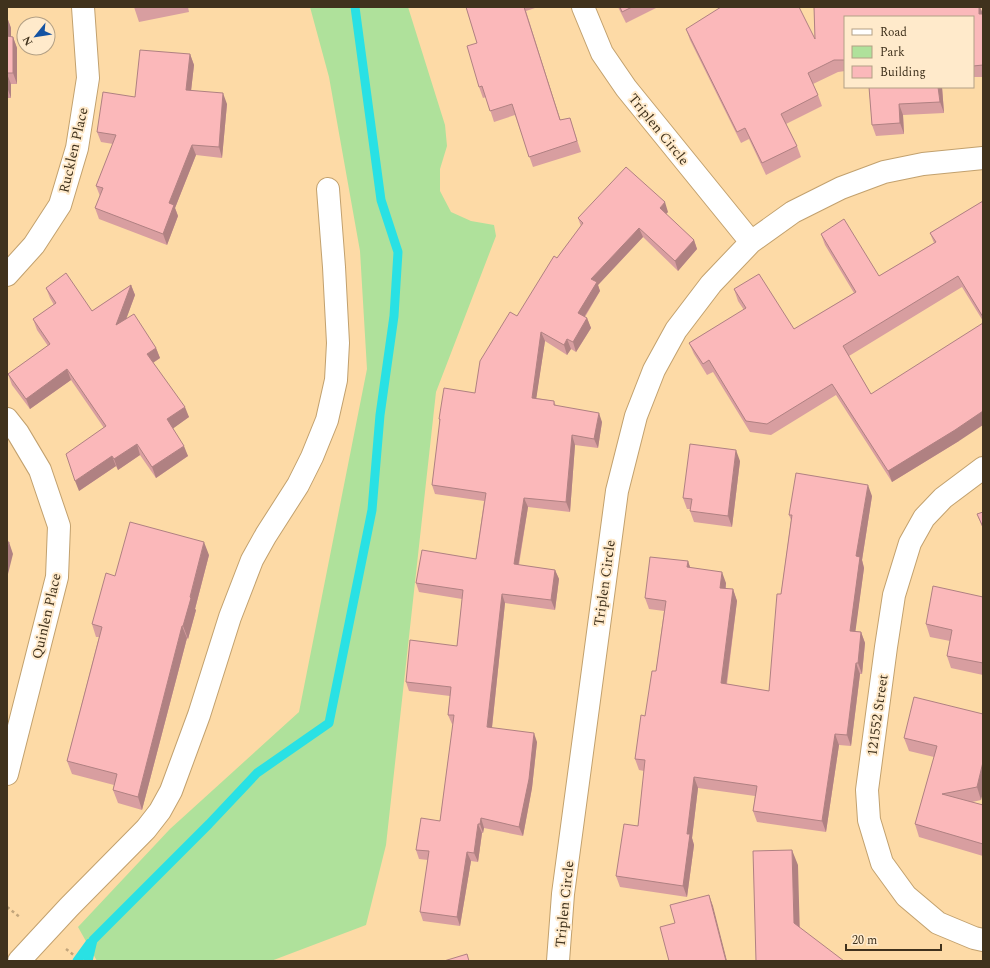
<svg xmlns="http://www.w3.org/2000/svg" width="990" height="968" viewBox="0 0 990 968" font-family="Spectral,serif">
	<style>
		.green { fill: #afe19b }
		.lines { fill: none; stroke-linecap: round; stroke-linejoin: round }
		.stream { stroke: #29e1e4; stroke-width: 9 }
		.minor-casing { stroke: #c2a16e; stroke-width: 24 }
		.path { stroke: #c2a57b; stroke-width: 2.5; stroke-dasharray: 3 3; stroke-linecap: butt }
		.minor { stroke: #fff; stroke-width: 22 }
		.wall { fill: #d89ea0 }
		.shaded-wall { fill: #b08182 }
		.building { fill: #fbb8ba; stroke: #b08182 }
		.labels { text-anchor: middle; stroke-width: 4; stroke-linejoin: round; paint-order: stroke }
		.street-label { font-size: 14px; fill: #40321d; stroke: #ffeacb }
	</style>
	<rect width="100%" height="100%" fill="#fddaa6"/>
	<!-- green -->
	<path class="green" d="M310,7H408L445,125L447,146L440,169V191L451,212L471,221L494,225L496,236L436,392L386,845L366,925L271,961H97L78,927L170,829L299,712L367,369L360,251L329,77Z"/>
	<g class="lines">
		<!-- stream -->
		<path class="stream" d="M77,961L90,943
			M88,961L93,940L209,824L257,773L329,723L372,510L380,415L394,316L398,252L381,200L355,7"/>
		<defs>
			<path id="minor" d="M583,7L602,53L626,88L751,242
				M7,275L34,245L60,205L77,148L88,78L83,7
				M7,419L18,433L40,470L59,526L57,577L7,774
				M983,468L943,498L924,518L910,543L894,595L886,647L867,790L869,820L882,863L906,896L938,923L974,938L983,940
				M19,961L69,907L146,829L160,811L171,791L199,715L230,617L252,560L266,535L298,485L312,457L327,420L336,380L338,343L334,267L328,189
				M558,961L563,894L617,491L636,416L654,370L676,330L711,284L751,242L793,212L841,188L884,172L923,164L983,158"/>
		</defs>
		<!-- minor casing -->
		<use href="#minor" class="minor-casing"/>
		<!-- path -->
		<path class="path" d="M7,907L21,918
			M66,949L75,956"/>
		<!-- minor -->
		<use href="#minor" class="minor"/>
	</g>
	<!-- wall -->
	<path class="wall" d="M134,7H188L189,12L139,22Z
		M466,7H538L526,11L560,120L570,118L581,152L533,167L515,115L494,122L486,97L483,98L479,87L477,43Z
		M618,7H658L626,23Z
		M814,7H980L983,14V77H973V17H845V71L838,72L813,84L818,95L822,106L786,124L797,146L801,157L766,175L749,139L741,143L690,40L686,29L815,39Z
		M7,17L11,28V37H13L17,48V84H11V98H7Z
		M190,54L194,65L191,90L227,104L222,158L196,155L175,208L178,216L167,245L99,219L95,208L100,196L96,186L113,144L101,142L97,132L135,97Z
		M869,87H942L944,113L903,115L904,134L876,136L872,125Z
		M983,201V321L962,287L849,356L871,394L959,441L892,482L836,395L771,435L750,432L713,372L707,375L694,354L689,343L744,310L738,301L734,289L794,329L854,293L825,245L821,234L879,276L934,243L930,233Z
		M668,212L666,214L694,240L697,249L678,271L643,237L598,285L600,291L585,317L587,318L591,328L576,352L571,349L567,355L545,341L536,398L554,401L556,406L602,422L598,448L575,445L570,512L528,507L519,565L555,570L559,579L555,610L505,603L492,728L537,742L532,788L523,836L484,828L483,833H482L478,862L471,861L460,926L423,921L420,912L428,860L419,859L416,850L440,821L453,724H452L448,715L450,696L409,691L406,682L457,646L462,599L419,592L416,583L476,559L484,501L435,494L432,485L440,423L439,419L475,393L517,316L557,258L581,226L578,218Z
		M131,285L135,295L126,319L156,348L160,358L153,363L189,417L173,428L188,456L156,478L140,455L118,470L116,466L79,491L104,428L71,380L30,409L12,385L8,374L48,346L37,330L33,319L54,305L50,298L46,288L92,311Z
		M740,461L732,527L694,522L690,511V509H687L683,498Z
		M872,496L862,560L864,568L855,631L861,632L865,643L862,674H860L851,746L839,745L826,832L757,822L753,811L755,796L698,788L692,838L694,845L687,897L620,887L616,876L638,826L644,771L639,770L635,759L656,671L664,611L649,609L645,598L688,561L690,568L726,583V589H733L737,601L727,684L769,691L781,594L791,520L789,515Z
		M983,512V529L977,514Z
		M209,555L195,609L196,610L188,639L187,638L142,810L118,803L113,790L114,785L72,774L67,761L99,637H96L92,624L115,576Z
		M983,597V675L951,668L947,656L950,641L930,637L926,624Z
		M983,714L981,800L972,802L983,805V856L919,837L915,824L934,757L909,751L904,738Z"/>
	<!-- shaded-wall -->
	<path class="shaded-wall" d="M524,7L564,131L560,120Z
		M979,7H980L983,14H979Z
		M7,17L11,28V47L7,36Z
		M13,37L17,48V84L13,73Z
		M190,54L194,65L190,100L186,90Z
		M7,74L11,84V98L7,87Z
		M938,87H942L944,113L940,102Z
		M223,93L227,104L222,158L219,147Z
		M899,104L903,115L904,134L900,123Z
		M192,145L196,155L175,208L178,216L167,245L163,234L169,203Z
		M665,202L668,212L663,217L660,208Z
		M639,228L643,237L598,285L600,291L581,322L578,313L591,279Z
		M694,240L697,249L678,271L675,261Z
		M131,285L135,295L120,336L116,325Z
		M587,318L591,328L576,352L573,342Z
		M541,332L545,341L535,407L532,398Z
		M567,339L571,349L567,355L564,345Z
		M156,348L160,358L151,364L147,354Z
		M67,369L71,380L30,409L26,399Z
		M185,407L189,417L171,430L167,419Z
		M983,411V425L959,441L892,482L888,471Z
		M599,413L602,422L598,448L594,439Z
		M572,435L575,445L570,512L566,502Z
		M137,444L140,455L118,470L114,459Z
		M184,446L188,456L156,478L152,467Z
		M736,450L740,461L732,527L728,516Z
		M112,456L116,466L79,491L75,481Z
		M868,485L872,496L862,560L864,568L854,642L850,631L856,556Z
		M524,498L528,507L517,573L514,564Z
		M9,542L13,554L7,578V549Z
		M204,542L209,555L195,609L196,610L188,639L183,626Z
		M688,561L692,573L687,567Z
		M555,570L559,579L555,610L551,600Z
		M722,572L726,583L724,599L720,588Z
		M733,589L737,601L725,694L721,683Z
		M502,594L505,603L491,736L487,727Z
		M182,626L187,638L142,810L138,797Z
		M861,632L865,643L862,674L858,663Z
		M856,663L860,674L851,746L847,735Z
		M534,733L537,742L532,788L523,836L519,827Z
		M835,734L839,745L826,832L822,821Z
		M983,762V793L981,800L977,787Z
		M694,777L698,788L692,838L694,845L687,897L683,886L687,834Z
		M481,818L484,828L483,833L480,824Z
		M478,824L482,833L478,862L474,853Z
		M792,850L798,865L800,938L794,923Z
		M467,852L471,861L460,926L457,917Z
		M709,895L713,906L727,961H726Z"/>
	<!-- building -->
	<path class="building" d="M466,7H524L560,120L570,118L577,141L529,157L512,104L490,111L482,86L479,87L467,46L477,43Z
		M620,7H632L622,12Z
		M721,7H799L815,39L814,7H979V14H983V65L973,66V17H845V60H834L808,73L818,95L781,114L797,146L762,163L745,128L737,132L686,29Z
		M7,17V36L13,37V73H7Z
		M140,50L190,54L186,90L223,93L219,147L192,145L169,203L174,205L163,234L95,208L103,188L96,186L116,135L97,132L103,92L135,97Z
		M869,87H938L940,102L899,104L900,123L872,125Z
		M626,167L665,202L660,208L694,240L675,261L639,228L591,279L597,282L578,313L587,318L573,342L567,339L564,345L541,332L532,398L554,401V405L599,413L594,439L572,435L566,502L524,498L514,564L555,570L551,600L502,594L487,727L534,733L529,779L519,827L481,818L480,824H478L474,853L467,852L457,917L420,912L429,851L416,850L421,818L440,821L454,715H448L451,687L406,682L410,640L457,646L463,590L416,583L422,550L476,559L486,493L432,485L440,419H439L444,388L475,393L480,361L510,312L517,316L554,256L557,258L583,223L578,218Z
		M983,201V317L958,276L843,346L871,394L983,323V411L955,430L888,471L832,384L767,424L746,421L709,360L703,364L689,343L746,308L734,289L759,274L794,329L856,292L821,234L844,219L879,276L936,242L930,233Z
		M66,273L92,311L131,285L116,325L134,314L156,348L147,354L185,407L167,419L184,446L152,467L137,444L114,459L112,456L75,481L66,454L106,426L67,369L26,399L8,374L50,344L33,319L56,303L46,288Z
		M690,444L736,450L728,516L690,511L692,499L683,498Z
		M796,473L868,485L856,556L860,557L850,631L861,632L858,663H856L847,735L835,734L822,821L753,811L757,786L694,777L687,834H690L683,886L616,876L624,824L638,826L645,760L635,759L641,715L645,716L652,671H656L666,601L645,598L650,557L688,561L687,567L722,572L720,588L733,589L721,683L769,691L777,594H781L792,515H789Z
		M983,512V527L977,514Z
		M130,522L204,542L190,597L191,598L183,626H182L138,797L113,790L117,774L67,761L102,627L92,624L106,573L115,576Z
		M7,542H9L7,549Z
		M933,586L983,597V663L947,656L952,630L926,624Z
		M914,697L983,714V762L977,787L942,794L983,805V844L915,824L937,746L904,738Z
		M792,850L794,923L844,961H756L753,851Z
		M709,895L726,961H669L660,927L675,923L670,905Z
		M467,954L469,961H444Z"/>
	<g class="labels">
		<!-- street labels -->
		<g class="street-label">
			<text transform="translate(659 129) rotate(51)" y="5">Triplen Circle</text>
			<text transform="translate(73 150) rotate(-77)" y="5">Rucklen Place</text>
			<text transform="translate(604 583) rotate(-82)" y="5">Triplen Circle</text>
			<text transform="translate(46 616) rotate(-77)" y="5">Quinlen Place</text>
			<text transform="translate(877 715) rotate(-82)" y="5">121552 Street</text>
			<text transform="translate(564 904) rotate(-84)" y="5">Triplen Circle</text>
		</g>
	</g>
	<!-- border -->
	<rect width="990" height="968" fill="none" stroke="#40321d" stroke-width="16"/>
	<!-- legend -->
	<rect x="844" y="16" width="130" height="72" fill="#ffeacb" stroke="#b3a085"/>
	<rect x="852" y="29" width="20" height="6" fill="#ffffff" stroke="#b3a085"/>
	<text x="880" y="36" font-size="12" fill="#40321d">Road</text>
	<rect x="852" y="46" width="20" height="12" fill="#afe19b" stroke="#b3a085"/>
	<text x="880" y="56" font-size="12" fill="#40321d">Park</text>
	<rect x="852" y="66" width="20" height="12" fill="#fbb8ba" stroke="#b3a085"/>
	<text x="880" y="76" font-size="12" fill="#40321d">Building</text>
	<!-- north arrow -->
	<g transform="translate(36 36) rotate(240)"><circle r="19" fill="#ffeacb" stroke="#b3a085"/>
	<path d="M0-3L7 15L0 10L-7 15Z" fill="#1453a3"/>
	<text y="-6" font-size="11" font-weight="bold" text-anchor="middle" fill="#40321d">N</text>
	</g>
	<!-- scale -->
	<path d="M846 944v6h95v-6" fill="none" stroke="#40321d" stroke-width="2"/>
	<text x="852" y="944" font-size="12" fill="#40321d" stroke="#ffeacb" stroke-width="3" paint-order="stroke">20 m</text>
</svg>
